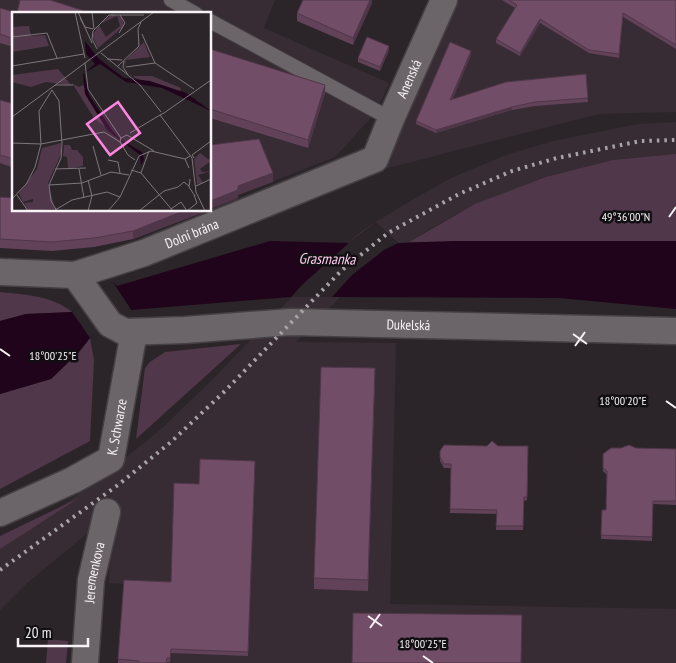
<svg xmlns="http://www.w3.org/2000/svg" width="676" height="663" viewBox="0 0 676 663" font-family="'PT Sans Narrow',sans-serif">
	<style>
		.built { fill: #372c34 }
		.green { fill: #51374a }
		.water { fill: #20041b }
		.pier { fill: #2b2529 }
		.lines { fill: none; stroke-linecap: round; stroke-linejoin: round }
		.lane-casing { stroke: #454044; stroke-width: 16 }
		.street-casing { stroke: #454044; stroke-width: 29 }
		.lane { stroke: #6b6569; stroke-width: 14 }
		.street { stroke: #6b6569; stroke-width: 26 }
		.rail { stroke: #a8a4a7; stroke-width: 4; stroke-dasharray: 2.5 5; stroke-linecap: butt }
		.wall { fill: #614259 }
		.shaded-wall { fill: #4f3648 }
		.building { fill: #714d67; stroke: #4f3648 }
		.ticks { fill: none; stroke: #f6f2f5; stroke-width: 2 }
		.labels { text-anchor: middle; stroke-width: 5; stroke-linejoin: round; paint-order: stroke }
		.street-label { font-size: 14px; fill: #f6f2f5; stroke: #110f11 }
		.water-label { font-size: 15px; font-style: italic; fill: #ffcdf1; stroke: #110f11 }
		.inset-road { fill: none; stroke: #7c777b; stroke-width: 1 }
		.view { fill: #fd86e1; fill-opacity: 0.15; stroke: #fd86e1; stroke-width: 2.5 }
		.inset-edge { fill: none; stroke: #f6f2f5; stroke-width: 2.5 }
		.ticks-label { font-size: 12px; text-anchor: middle; fill: #f6f2f5; stroke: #110f11; stroke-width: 5; stroke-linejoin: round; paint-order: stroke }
	</style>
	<rect width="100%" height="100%" fill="#2b2529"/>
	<!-- built -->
	<path class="built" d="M0,0H275L264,28L389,83L376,112L335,157L238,195L240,205L186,218L55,210H210V14H14V207L0,205Z
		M458,0H676V112L599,114L384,169Z
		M676,122V157L466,209L428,230L383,259L354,283L296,342L396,343L390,604L676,609V663H118L124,584L109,583L111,514L27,583L0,610V548L89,487L160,430L213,379L330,257L363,230L410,201L451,178L506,155L553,141L638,124Z"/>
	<!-- green -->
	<path class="green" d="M676,154V241L409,242L475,204L546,177L613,160Z
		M0,292C26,295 51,295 72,312L26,314L0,321Z
		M90,338L94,360L90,441L0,489V394L51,379L79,352Z
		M241,344L136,439L145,368L150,362L165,352Z
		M79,498L0,549V536Z
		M48,639L68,641L66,663H46Z"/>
	<!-- water -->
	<path class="water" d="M376,223L398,243L454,241H676V309L559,298L332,297H291L131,310L130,308L90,338L79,352L51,379L0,394V321L26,314L72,312L105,286L113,282L117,286L270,241L349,243Z"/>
	<!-- pier -->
	<path class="pier" d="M376,223L398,243L384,250L352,275L332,297H291L303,284L349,243Z
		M113,282L130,308L123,315L90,338L72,312L105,286Z"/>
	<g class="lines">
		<defs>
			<path id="lane" d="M171,0L196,14
				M210,21L391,119"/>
			<g id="street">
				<path id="s1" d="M0,272L75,275L144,253L375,159L391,119L444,0"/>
				<path id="s2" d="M75,275L110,324L125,332L185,330L291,322L676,331"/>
				<path id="s3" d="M0,513L73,480L111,459L134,332"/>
				<path id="s4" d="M85,663L91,580L107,512"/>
			</g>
		</defs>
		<!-- lane casing -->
		<use href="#lane" class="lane-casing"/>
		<!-- street casing -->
		<use href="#street" class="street-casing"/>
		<!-- lane -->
		<use href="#lane" class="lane"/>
		<!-- street -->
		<use href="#street" class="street"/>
		<!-- rail -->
		<path class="rail" d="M0,570L118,485L171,442L225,391L342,270L388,233L459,194L512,171L557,158L641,141L676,140"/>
	</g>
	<!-- wall -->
	<path class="wall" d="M372,0V3L353,45L297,21V13Z
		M502,0H676V49L623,17L619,58L589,53L540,23L520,56L496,43V39L515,8Z
		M0,8L17,13L14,14V47L0,43Z
		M210,49L325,93L308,148L210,118Z
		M389,50L380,71L358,62V58Z
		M471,55L452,100L586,74L588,102L535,106L512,110L436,133L416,124V121Z
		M0,100L14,104V168L0,163Z
		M0,197L14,210H209L133,239L94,247L52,251L0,248Z
		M375,379L368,591L314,589V578Z
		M498,446H528L527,500L524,501L523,530H496L497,514L450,513L451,468H444L440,461V451Z
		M621,448L676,449V505L653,504L652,541L601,539L602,510H606L607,475L603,471V454Z
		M255,461L248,656L171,653L170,662H167V663H118V659L171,582L199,484Z"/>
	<!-- shaded-wall -->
	<path class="shaded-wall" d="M370,0H372V3L353,45V38Z
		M540,19V23L520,56V53Z
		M389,46V50L380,71V67Z
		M471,51V55L450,104V100Z
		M325,85V93L308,148V140Z
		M512,107V110L436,133V130Z
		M273,173V182L238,195V198L210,209V201L238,186Z
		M186,210H209L133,239V231Z"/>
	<!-- building -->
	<path class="building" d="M20,0H50L94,14H14V39L0,34V8L17,13Z
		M303,0H370L353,38L297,13Z
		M509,0H676V45L623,13L619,54L589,50L540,19L520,53L496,39L517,5Z
		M367,37L389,46L380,67L358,58Z
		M450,42L471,51L450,100L506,82L586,74L588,98L535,102L512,107L436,130L416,121Z
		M210,49L325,85L308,140L210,109Z
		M0,100L14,104V159L0,155Z
		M259,139L273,173L238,186V190L210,201V145Z
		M14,194V210H186L133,231L94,238L52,242L0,239V197L14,198Z
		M321,367L375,368L368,580L314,578Z
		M492,441L498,446H528L527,497H524L523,526H496L497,510L450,509L451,464H444L440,457V451L444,445L487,446Z
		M629,445L636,448L676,449V501H653L652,537L601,535L602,510H606L607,471L603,468V454L611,448H621Z
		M200,459L255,461L248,652L171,649L170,658H167L166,663H139V661L118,659L124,580L171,582L174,483L199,484Z
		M353,613L522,615L521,663H352Z"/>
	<!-- ticks -->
	<path class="ticks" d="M669,217L676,207M573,334L587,344M575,346L585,332M0,349L10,356M666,401L676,408M368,616L382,626M370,628L380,614M423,656L433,663"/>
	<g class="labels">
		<!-- street labels -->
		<g class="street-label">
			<text dy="5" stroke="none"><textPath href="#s1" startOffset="484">Anenská</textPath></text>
			<text dy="5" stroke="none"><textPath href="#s1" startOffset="199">Dolní brána</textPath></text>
			<text dy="5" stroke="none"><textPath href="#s2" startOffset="361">Dukelská</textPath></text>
			<text dy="5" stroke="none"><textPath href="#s3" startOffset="156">K. Schwarze</textPath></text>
			<text dy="5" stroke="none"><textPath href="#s4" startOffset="91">Jeremenkova</textPath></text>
		</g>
		<!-- water labels -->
		<g class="water-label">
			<text transform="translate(327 259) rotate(1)" y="5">Grasmanka</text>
		</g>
	</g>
	<!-- overview -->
	<g transform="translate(12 12)">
		<rect width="199" height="199" fill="#2b2529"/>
		<path d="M100,2L110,5L112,14L86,36L80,24L87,13L94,25L108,14L105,4L88,12ZM17,14L19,24L33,23L37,34L0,40V15ZM132,30L138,45L114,48L113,57L120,64H140L169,76L168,79L126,67L123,66L113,57V49ZM46,57L59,73L34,70L19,75L0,70V63ZM60,71L67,75L71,73L95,116L82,106ZM49,131V142L36,171L43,197L16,199L12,191L21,190V187L11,190L7,181L25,157L30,136ZM52,133H58L60,138H65L71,145V154L56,157L55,145L51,144ZM188,141L199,149L188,157L190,160L199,159L186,163L191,171L185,172L182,147Z" fill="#51374a"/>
		<path d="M73,29L86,46L112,66L138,69L174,81L199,99L150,76L114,70L88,52L72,61L77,83L100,118L108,127L130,140L132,147L129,154L128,143L95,118L73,82L71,62L83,52L74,42Z" fill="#20041b"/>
		<path class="inset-road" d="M63,0L73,46M66,0L80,31M80,0L82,17M68,6L73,15L81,17M107,21L113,11L108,3M130,22L143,51L182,77M0,25L35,21L45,46M85,37L80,27L81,19L97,3H132M89,41L128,73L149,100M95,47L110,48M112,49L111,55L116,63M73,51L76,77L109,126L108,130M0,54L72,42M105,55L127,34L126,17L129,10M114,55L143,51M43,73H61M152,101L199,68M152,101L148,103L180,146L184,180L193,199M0,105L142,0M118,121L148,103M109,126L115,123L142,139M0,131L29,132L92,120L108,130L116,143L123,148M81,134L89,163M182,146L180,143L199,129M96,148L106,150L108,161M177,156L173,147L178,144M43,157L74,156M67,157L72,186M119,158L129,161L161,199M129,161L137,139M178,167L177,175L183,184M37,173L70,171L99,160L117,163M184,174L199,167M5,183L16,199M0,187L15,171L23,155L29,132L27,99L40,78L47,89L50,132L49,146L37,173L39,189L45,199M159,197L169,190L175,199M43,198L60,188L95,180L108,185M76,199L80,184L76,168M96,199L108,185L127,144L139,139L173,147M127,199L152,179L166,175L172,170L177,174M175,199L185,191L182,183"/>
		<path class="view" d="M106,90L128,121L98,143L75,112Z"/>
		<rect width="199" height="199" class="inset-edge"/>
	</g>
	<g class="ticks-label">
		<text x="626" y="221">49°36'00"N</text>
		<text x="53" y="360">18°00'25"E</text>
		<text x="623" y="405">18°00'20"E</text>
		<text x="423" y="648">18°00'25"E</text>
	</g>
	<!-- scale -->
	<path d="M18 638v8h70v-8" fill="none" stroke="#f6f2f5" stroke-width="2.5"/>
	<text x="25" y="638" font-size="15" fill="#f6f2f5" stroke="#110f11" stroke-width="4" paint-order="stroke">20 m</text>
</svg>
